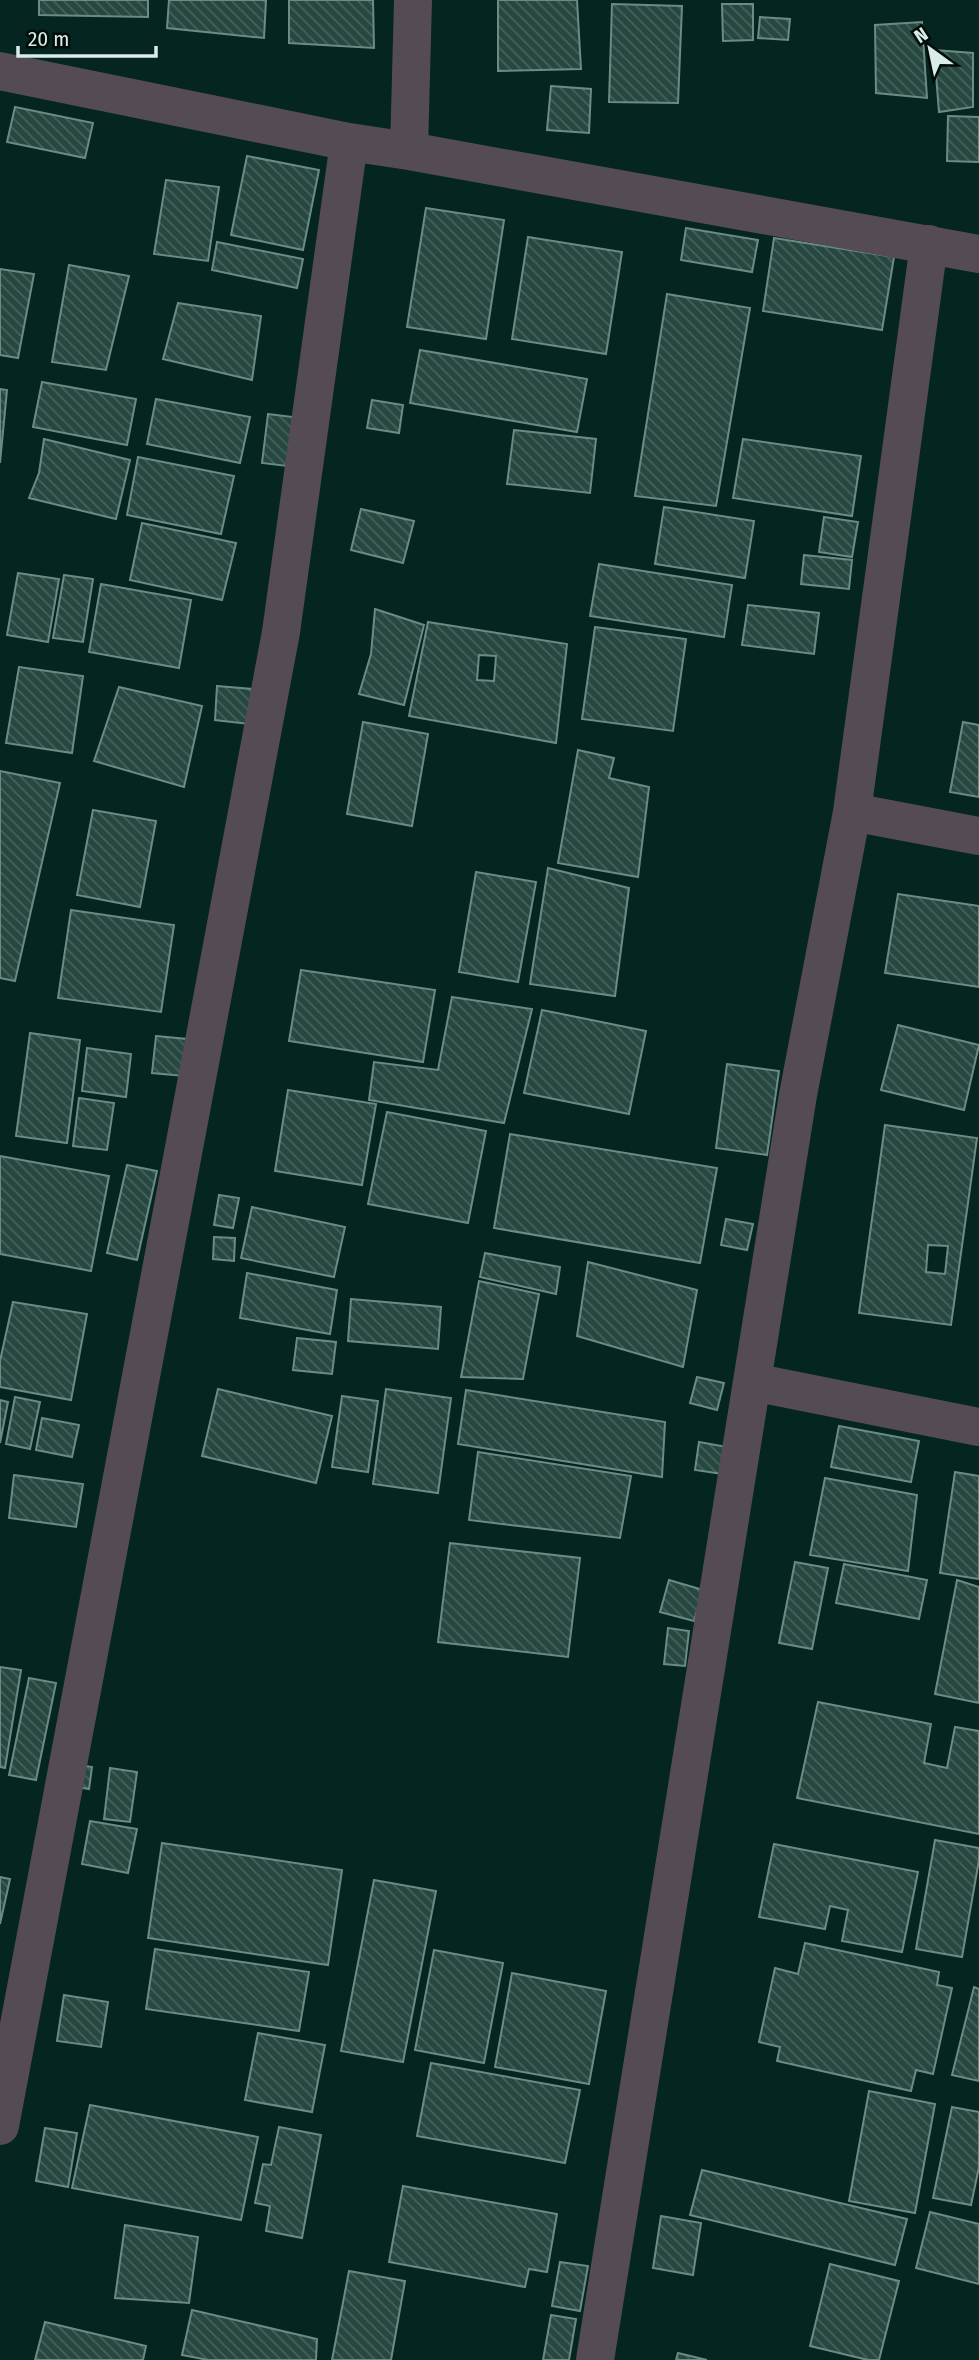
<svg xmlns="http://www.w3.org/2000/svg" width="979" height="2360" viewBox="0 0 979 2360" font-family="'Fira Sans Condensed',sans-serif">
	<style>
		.building { fill: url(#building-back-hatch); stroke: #6a8c85; stroke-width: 2; fill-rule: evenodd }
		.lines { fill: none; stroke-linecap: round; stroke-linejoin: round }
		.minor { stroke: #544b54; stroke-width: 38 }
	</style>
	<defs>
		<pattern id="building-back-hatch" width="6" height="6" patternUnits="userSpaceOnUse" patternTransform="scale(1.75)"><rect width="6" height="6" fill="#274741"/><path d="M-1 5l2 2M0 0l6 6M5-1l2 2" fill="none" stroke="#46625c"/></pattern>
	</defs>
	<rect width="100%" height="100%" fill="#042520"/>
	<!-- building -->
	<path class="building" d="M39,0H148V17L39,15Z
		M169,0H266L264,38L167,28Z
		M289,0H373L374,48L289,43Z
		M498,0H577L581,69L498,71Z
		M612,4L682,6L678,103L609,102Z
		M722,4H753V40L723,41Z
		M760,17L790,19L788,40L758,38Z
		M922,22L927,98L876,93L875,25Z
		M934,50L973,53V107L939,112Z
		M551,86L591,89L589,133L547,130Z
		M15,107L93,123L85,158L7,142Z
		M948,116L979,117V162L947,161Z
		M247,156L319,170L303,250L231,235Z
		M166,180L219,187L208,261L154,254Z
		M426,208L504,220L486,339L407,327Z
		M686,228L758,240L752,272L681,260Z
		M528,237L622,252L606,354L512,339Z
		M774,238L894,257L882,330L763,311Z
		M217,242L303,259L297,288L212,270Z
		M69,265L129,276L106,370L52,362Z
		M0,269L34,274L18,358L0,355Z
		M667,294L750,308L716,506L635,496Z
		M178,303L261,316L252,380L163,359Z
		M420,350L587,379L577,432L410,403Z
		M42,382L136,399L127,445L33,427Z
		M0,389L7,390L0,463Z
		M156,399L250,417L240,463L147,444Z
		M372,400L403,405L399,433L367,428Z
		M268,414L293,417L287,466L262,463Z
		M514,430L596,439L590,493L507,484Z
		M44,439L130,460L116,519L29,498L39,473Z
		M743,439L861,456L852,516L733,498Z
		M138,457L234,476L221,534L127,515Z
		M664,507L754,521L745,578L655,564Z
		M361,509L414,521L403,563L351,550Z
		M824,517L858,522L852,557L819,552Z
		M142,523L236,543L222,600L130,580Z
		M804,555L852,560L849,589L801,584Z
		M599,564L732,585L724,637L590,616Z
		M18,573L59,579L48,642L7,635Z
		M64,575L93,579L83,642L53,638Z
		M101,584L191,600L179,668L89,652Z
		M748,605L819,613L814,654L742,645Z
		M375,609L424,625L404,705L359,694L371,654Z
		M428,622L567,644L556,743L409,716ZM479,655L496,656L494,681L477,680Z
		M595,627L686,639L673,731L582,719Z
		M19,667L83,676L72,753L6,743Z
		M217,686L252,689L249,724L215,720Z
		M119,687L202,706L184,787L94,761Z
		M363,722L428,734L412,826L347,814Z
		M963,722L979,725V797L950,792Z
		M578,750L614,758L609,778L649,787L638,877L558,863Z
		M0,771L60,783L15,981L0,978Z
		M93,810L156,821L140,907L77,895Z
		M548,868L629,888L615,996L530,984Z
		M476,872L536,882L518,982L459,972Z
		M898,894L979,906V987L885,973Z
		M71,910L174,925L161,1012L58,998Z
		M301,970L435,990L423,1062L289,1041Z
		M452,997L532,1009L504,1123L369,1100L374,1062L438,1070Z
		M542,1010L646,1031L629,1114L524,1093Z
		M898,1025L979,1045L964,1110L881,1090Z
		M30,1033L80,1040L67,1143L16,1136Z
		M156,1036L187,1039L184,1076L152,1073Z
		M87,1048L131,1054L126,1097L82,1091Z
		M727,1064L779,1071L767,1155L716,1148Z
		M288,1090L376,1104L362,1185L275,1171Z
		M79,1098L114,1103L107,1150L73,1146Z
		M387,1112L486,1131L468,1223L368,1204Z
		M885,1125L977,1138L951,1325L859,1313ZM928,1245L948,1246L945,1274L926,1272Z
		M510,1134L717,1168L700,1263L494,1228Z
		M0,1156L109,1176L91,1271L0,1254Z
		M127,1165L157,1171L137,1260L107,1253Z
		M219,1195L239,1198L233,1228L214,1225Z
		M252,1207L345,1227L334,1277L241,1258Z
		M726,1219L753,1224L747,1250L721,1245Z
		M214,1237L235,1238L234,1261L213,1259Z
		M485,1253L560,1267L556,1294L480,1277Z
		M588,1262L697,1290L683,1367L577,1336Z
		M247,1273L337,1290L330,1334L240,1318Z
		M479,1281L539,1294L523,1379L461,1377Z
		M351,1299L441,1307L438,1349L348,1341Z
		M13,1302L87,1314L71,1400L0,1387V1361Z
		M297,1338L336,1342L332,1374L293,1370Z
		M697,1377L724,1383L717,1410L690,1403Z
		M218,1389L332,1416L316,1483L202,1456Z
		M386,1389L451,1398L438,1493L373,1484Z
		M466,1390L665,1422L662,1477L458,1444Z
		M342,1396L378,1401L368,1472L332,1467Z
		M15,1397L40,1402L30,1449L6,1444Z
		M0,1400L8,1402L0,1443Z
		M42,1418L79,1425L72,1457L36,1450Z
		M839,1426L919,1441L911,1482L831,1467Z
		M699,1442L727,1447L723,1474L695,1470Z
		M478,1452L631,1476L620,1538L469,1520Z
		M955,1472L979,1476V1579L940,1573Z
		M14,1475L83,1484L76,1527L9,1518Z
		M825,1478L917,1495L908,1571L810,1555Z
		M450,1543L580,1558L568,1657L438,1642Z
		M795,1562L828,1568L812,1649L779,1643Z
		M844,1564L927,1580L919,1619L836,1603Z
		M669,1580L703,1590L694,1621L660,1612Z
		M957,1580L979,1587V1703L935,1694Z
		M668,1628L689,1631L685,1666L664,1664Z
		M0,1667L21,1670L5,1768L0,1767Z
		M29,1678L56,1683L36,1780L9,1775Z
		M818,1702L931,1724L924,1763L947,1768L955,1727L979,1731V1834L797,1798Z
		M80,1765L92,1767L89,1789L77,1787Z
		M110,1768L137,1772L130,1822L104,1819Z
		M90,1821L137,1829L128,1873L82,1864Z
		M935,1840L979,1848V1860L962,1957L916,1949Z
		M162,1843L342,1870L328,1965L148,1938Z
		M774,1844L918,1872L902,1952L842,1941L848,1910L830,1906L825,1929L759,1917Z
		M0,1877L10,1879L0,1924Z
		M374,1880L436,1891L403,2062L341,2051Z
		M805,1943L939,1972L937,1985L952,1988L933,2074L916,2070L911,2091L777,2061L780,2047L759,2042L775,1968L798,1974Z
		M155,1949L309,1972L299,2031L146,2009Z
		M434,1950L503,1963L484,2063L415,2050Z
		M512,1973L606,1991L589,2084L495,2067Z
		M974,1987L979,1989V2081L952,2075Z
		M64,1995L108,2002L101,2047L57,2041Z
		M258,2033L325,2045L312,2112L245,2100Z
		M431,2063L580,2090L565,2163L417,2136Z
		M869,2091L935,2104L915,2213L849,2201Z
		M90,2105L258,2137L241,2220L72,2188Z
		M952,2107L979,2112V2167L971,2205L933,2198Z
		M279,2127L321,2135L302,2238L266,2231L270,2206L255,2203L263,2164L271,2165Z
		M45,2128L77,2133L68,2187L36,2181Z
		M702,2170L907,2219L895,2265L690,2215Z
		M403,2186L557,2214L547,2272L529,2269L525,2287L389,2262Z
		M930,2212L979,2224V2284L916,2268Z
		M661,2216L701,2223L693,2275L653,2268Z
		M125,2225L198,2237L189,2303L115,2298Z
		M560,2262L588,2266L580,2311L552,2306Z
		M830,2264L899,2281L879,2360H868L810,2346Z
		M349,2271L405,2281L391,2360H332Z
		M192,2310L317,2339L316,2360H208L182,2355Z
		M551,2315L576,2319L569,2360H543Z
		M45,2322L146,2346L143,2360H35Z
		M678,2353L707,2360H676Z"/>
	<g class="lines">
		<!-- minor -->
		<path class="minor" d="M0,71L349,142L409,151L979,254
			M409,151L413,0
			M852,812L979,836
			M753,1382L979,1427
			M0,2126L281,632L349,142
			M595,2360L798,1095L852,812L929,244"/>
	</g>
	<!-- north arrow -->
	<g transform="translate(930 49) rotate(327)" stroke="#020c09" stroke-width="5" paint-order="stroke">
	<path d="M0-5L12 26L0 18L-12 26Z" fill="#daece7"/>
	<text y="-10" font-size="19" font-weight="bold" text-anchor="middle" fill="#daece7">N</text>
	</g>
	<!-- scale -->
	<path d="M18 46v10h138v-10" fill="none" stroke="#daece7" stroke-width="3.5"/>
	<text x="28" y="46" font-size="21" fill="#daece7" stroke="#020c09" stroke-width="5" paint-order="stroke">20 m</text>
</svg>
